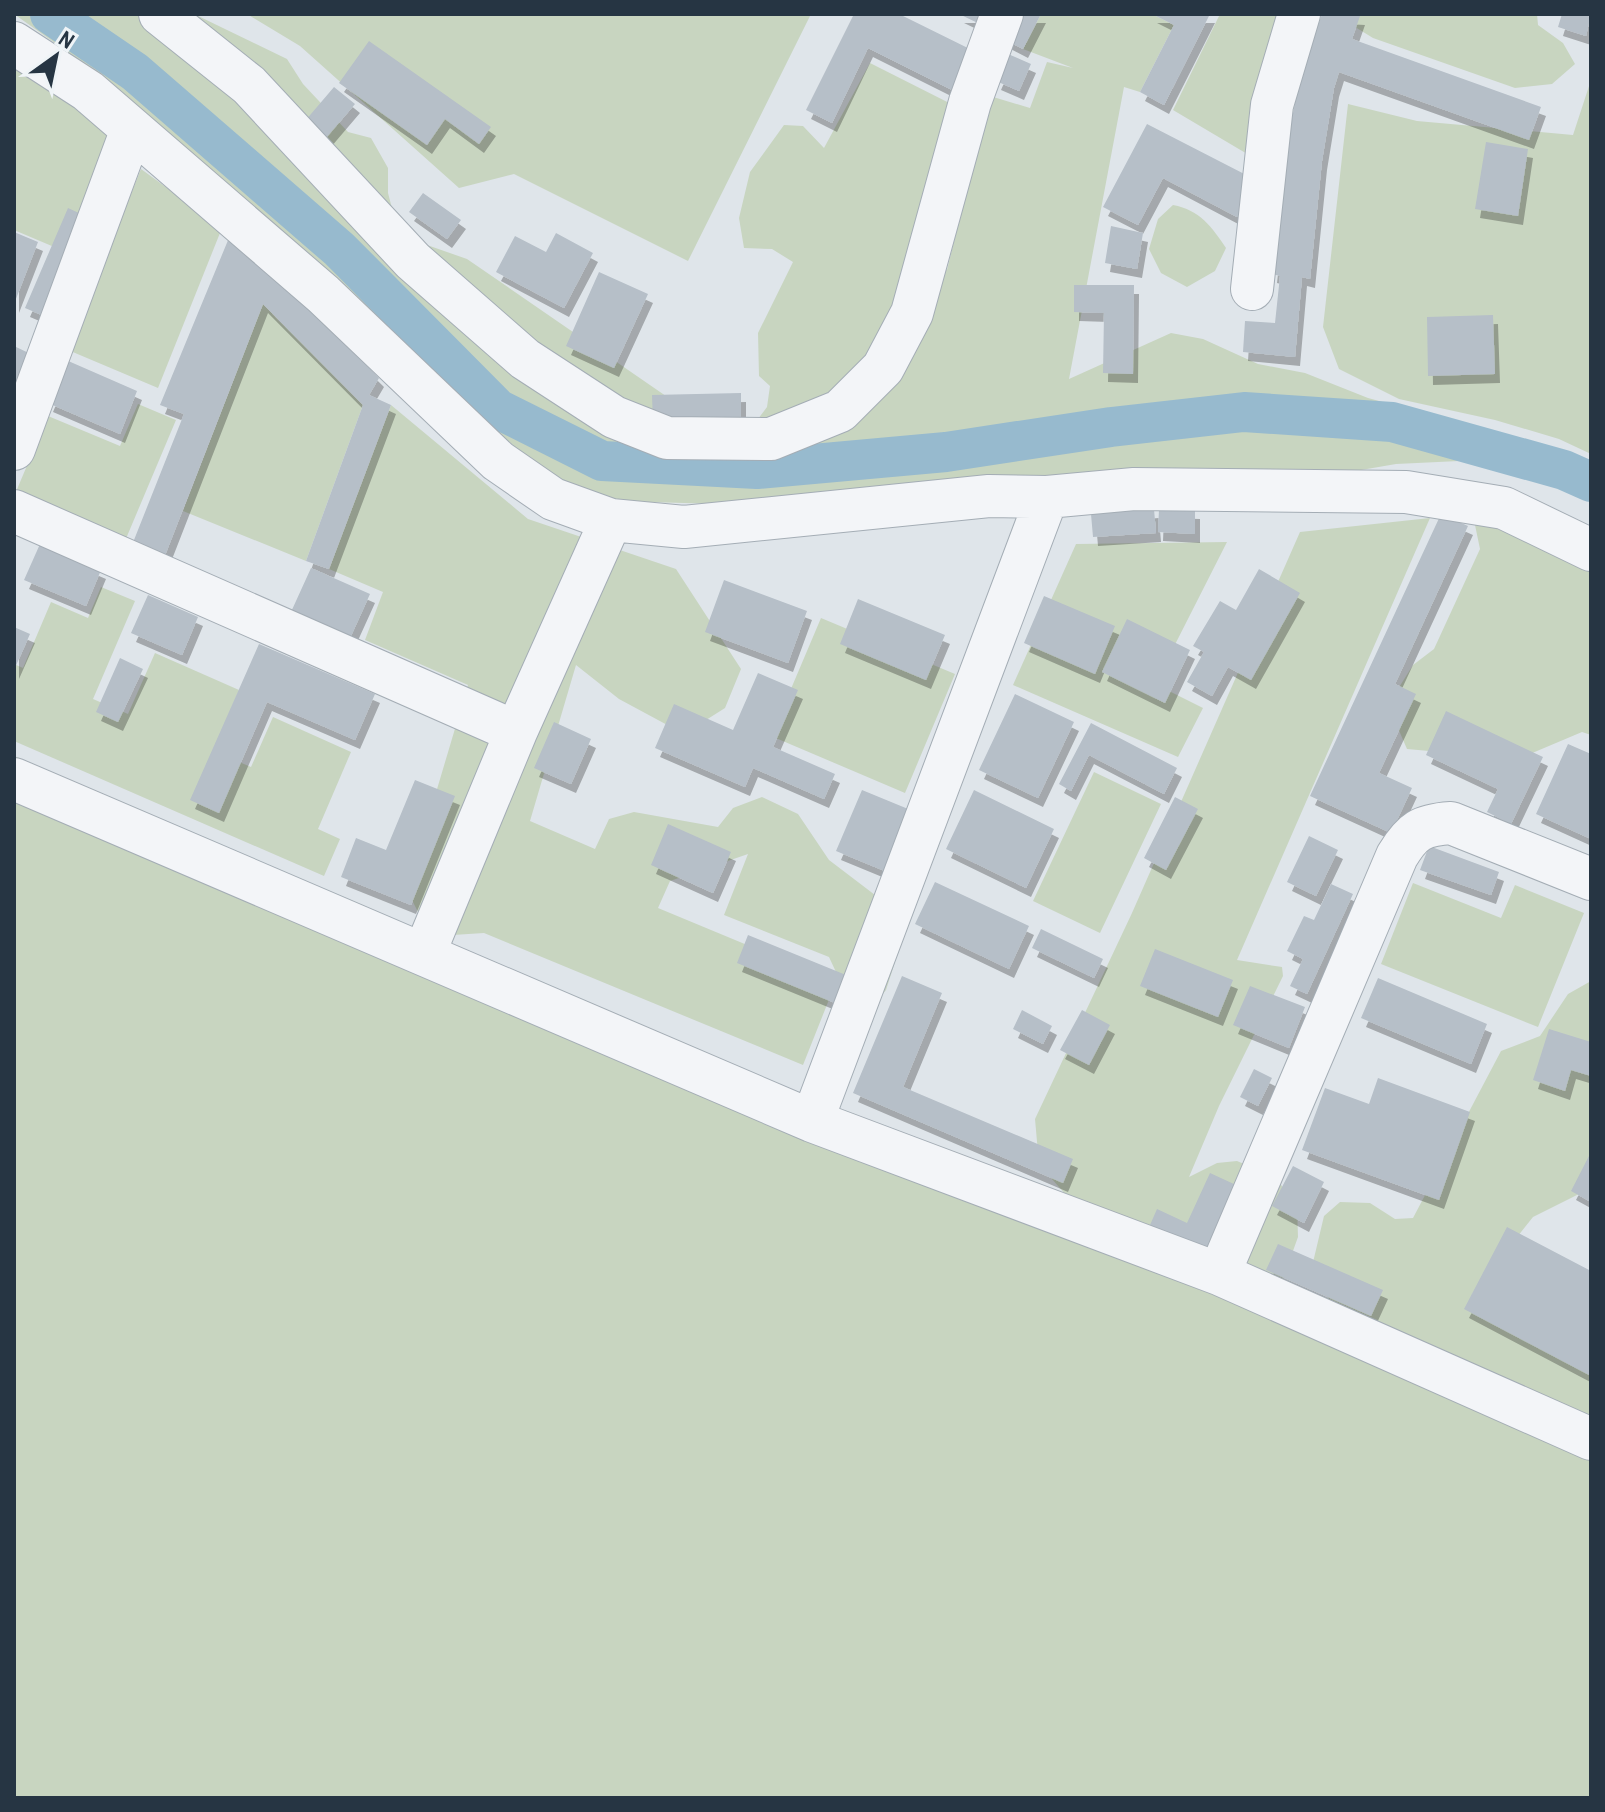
<svg xmlns="http://www.w3.org/2000/svg" width="1605" height="1812" viewBox="0 0 1605 1812" font-family="'Archivo Narrow',sans-serif">
	<style>
		.green { fill: #c8d5c0 }
		.lines { fill: none; stroke-linecap: round; stroke-linejoin: round }
		.canal { stroke: #97bace; stroke-width: 40 }
		.building { fill: #b6bfc8; filter: url(#shadow) }
		.minor-casing { stroke: #a4adb5; stroke-width: 44 }
		.minor { stroke: #f3f5f8; stroke-width: 42 }
	</style>
	<defs>
		<filter id="shadow"><feDropShadow dx="5" dy="9" stdDeviation="0" flood-color="#0004"/></filter>
	</defs>
	<rect width="100%" height="100%" fill="#dfe5ea"/>
	<!-- green -->
	<path class="green" d="M14,14H194L287,59L303,84L348,132L371,138L388,168V193L394,216L427,245L467,259L692,414L752,427L767,407L770,386L759,376L758,333L793,262L772,249L744,248L739,218L750,172L784,125L803,126L824,148L870,63L973,115L919,245L947,270L990,96L1030,108L1047,62L1073,68L1023,49L1041,14H1152L1174,25L1140,92L1124,87L1069,379L1171,333L1203,339L1258,364L1305,373L1368,398L1494,432L1497,440L1480,460L1396,464L1338,474L790,506L613,501L560,479L515,447L69,53Z
		M247,14H811L688,261L514,174L459,188L300,46Z
		M1220,14H1284L1254,158L1173,110Z
		M1334,14H1537L1538,25L1563,43L1575,64L1552,84L1515,88L1373,38Z
		M14,54L115,137L66,252L14,230Z
		M1591,80V454L1559,439L1495,420L1399,399L1339,369L1323,327L1348,104L1417,121L1573,135Z
		M141,169L222,228L158,388L68,350Z
		M1173,205C1200,210 1212,227 1226,248L1215,271L1187,287L1161,273L1149,249L1158,219Z
		M263,304L363,405L306,561L183,511Z
		M138,404L176,420L125,541L15,494L48,416L120,446Z
		M391,405L528,519L676,569L741,669L725,708L684,734L619,699L576,665L530,821L595,849L609,819L634,812L718,827L733,808L762,797L798,814L829,860L875,895L895,962L886,990L875,1004L848,998L829,957L724,915L748,854L670,881L658,908L836,982L803,1065L484,933L453,935L421,918L407,890L468,685L365,640L383,592L329,569Z
		M1496,490C1537,499 1563,507 1591,539V735L1582,732L1518,759L1407,749L1388,705L1413,665L1434,649L1480,549L1475,525L1480,502Z
		M1430,518L1237,960L1282,967L1283,976L1219,1106L1189,1177L1217,1163L1237,1161L1275,1177L1297,1206L1298,1237L1280,1287L1065,1194L1039,1164L1035,1119L1132,913L1300,532Z
		M1227,542L1155,684L1203,708L1178,757L1013,685L1076,544Z
		M101,587L135,601L93,699L128,714L155,653L239,690L213,751L251,767L273,717L351,752L318,829L340,839L324,876L14,741V664L23,668L51,602L88,618Z
		M821,618L955,674L905,793L771,736Z
		M14,756L431,936L1591,1448V1798H14Z
		M1094,772L1161,804L1100,933L1033,901Z
		M1413,883L1501,918L1515,885L1584,913L1538,1027L1381,964Z
		M1591,981V1188L1533,1217L1472,1294L1591,1365V1426L1342,1315L1310,1275L1324,1216L1340,1202L1370,1203L1395,1219L1413,1218L1501,1051L1540,1036L1568,994Z"/>
	<g class="lines">
		<!-- canal -->
		<path class="canal" d="M50,14L135,72L339,249L498,409L602,461L757,469L946,452L1111,427L1244,412L1392,422L1564,470L1591,482"/>
	</g>
	<!-- building -->
	<path class="building" d="M854,14H899L982,55L962,95L868,48L832,123L806,110Z
		M959,14H990L984,26Z
		M1012,14H1041L1023,49L1000,37Z
		M1152,14H1210L1164,105L1140,92L1174,25Z
		M1322,14L1360,16L1352,39L1541,107L1529,140L1339,72L1334,88L1322,161L1310,279L1302,277L1295,357L1243,352L1245,321L1275,323L1280,276L1272,274L1285,156L1300,76Z
		M1562,14H1591L1586,36L1558,27Z
		M369,41L491,127L479,144L445,119L427,145L339,83Z
		M1008,54L1031,64L1019,91L996,81Z
		M334,87L355,104L326,138L305,121Z
		M1147,124L1256,180L1237,217L1163,178L1138,225L1103,207Z
		M1486,142L1528,149L1518,216L1475,209Z
		M423,193L461,220L447,239L409,212Z
		M68,208L94,220L51,319L25,308Z
		M1111,226L1143,233L1137,269L1105,263Z
		M14,232L38,242L14,304Z
		M231,233L379,378L369,395L391,405L329,569L306,561L363,405L263,304L164,558L132,545L184,414L160,405Z
		M556,233L593,253L564,308L496,272L515,236L546,252Z
		M599,272L648,294L614,368L566,346Z
		M1074,285H1134L1133,374L1103,373L1104,313L1074,312Z
		M1493,315L1495,374L1428,376L1427,317Z
		M14,346L35,356L14,403Z
		M66,360L137,391L120,434L48,403Z
		M741,393V422L653,423L652,395Z
		M1154,509L1156,533L1093,537L1091,514Z
		M1159,509L1195,510V534L1158,532Z
		M1441,514L1468,526L1395,684L1416,694L1379,773L1412,788L1391,833L1310,796Z
		M40,544L101,570L86,606L24,580Z
		M311,568L370,594L350,638L291,612Z
		M1259,569L1300,593L1251,680L1228,667L1212,696L1187,682L1204,652L1193,646L1220,601L1236,610Z
		M724,580L807,611L788,663L705,632Z
		M148,595L198,617L182,655L131,633Z
		M1044,596L1115,626L1095,674L1024,643Z
		M858,599L945,635L926,680L840,644Z
		M1127,619L1190,650L1165,703L1102,672Z
		M14,627L30,634L14,670Z
		M259,644L375,694L355,740L267,702L219,813L190,800Z
		M120,658L143,669L118,722L96,712Z
		M758,673L798,690L773,747L835,774L824,799L753,768L745,787L655,748L674,704L733,730Z
		M1015,694L1074,722L1038,798L979,770Z
		M1446,711L1543,757L1511,824L1487,812L1498,789L1426,755Z
		M554,722L591,739L571,784L534,768Z
		M1091,723L1177,768L1164,794L1089,755L1071,791L1059,784Z
		M1568,744L1591,754V839L1536,814Z
		M415,780L455,796L411,905L341,877L356,838L386,850Z
		M862,790L913,811L887,872L836,851Z
		M974,790L1054,829L1026,888L946,849Z
		M1175,797L1198,809L1166,870L1144,858Z
		M668,824L731,852L713,893L651,865Z
		M1309,836L1338,850L1316,896L1287,882Z
		M1429,846L1499,872L1491,895L1420,870Z
		M935,882L1029,926L1009,969L915,924Z
		M1331,884L1353,894L1307,994L1290,986L1303,959L1287,951L1304,916L1314,920Z
		M1041,929L1103,959L1094,978L1032,948Z
		M748,935L846,975L835,1003L737,963Z
		M1155,949L1233,980L1218,1017L1140,986Z
		M902,976L942,993L903,1087L1073,1159L1063,1183L853,1093Z
		M1378,978L1487,1024L1471,1064L1361,1018Z
		M1250,986L1305,1007L1289,1048L1233,1025Z
		M1022,1010L1052,1026L1043,1044L1013,1029Z
		M1082,1010L1110,1025L1089,1065L1060,1050Z
		M1549,1029L1591,1042V1076L1571,1070L1565,1091L1533,1080Z
		M1254,1069L1272,1078L1258,1106L1240,1097Z
		M1378,1078L1470,1112L1439,1200L1302,1150L1325,1088L1369,1104Z
		M1591,1152V1202L1571,1191Z
		M1293,1166L1324,1182L1304,1223L1272,1206Z
		M1210,1173L1236,1185L1206,1250L1150,1225L1157,1209L1187,1223Z
		M1507,1227L1591,1271V1376L1464,1309Z
		M1278,1244L1383,1290L1371,1316L1266,1270Z"/>
	<g class="lines">
		<defs>
			<path id="minor" d="M160,14L249,85L413,261L525,359L614,417L667,438L771,439L840,411L883,368L912,313L970,102L1002,14
				M14,43L88,91L132,129L323,294L498,461L553,499L611,520
				M1252,289L1272,105L1299,14
				M14,449L132,129
				M14,511L516,732
				M14,779L812,1121L1219,1274L1591,1439
				M424,954L516,732L611,520L684,527L989,496L1047,497L1134,489L1406,492L1504,508L1591,550
				M812,1121L1047,497
				M1219,1274L1397,856C1412,831 1421,825 1451,823L1591,879"/>
		</defs>
		<!-- minor casing -->
		<use href="#minor" class="minor-casing"/>
		<!-- minor -->
		<use href="#minor" class="minor"/>
	</g>
	<!-- border -->
	<rect width="1605" height="1812" fill="none" stroke="#263543" stroke-width="32"/>
	<!-- north arrow -->
	<g transform="translate(56 56) rotate(33)" stroke="#eff4f7" stroke-width="6" paint-order="stroke">
	<path d="M0-6L14 30L0 20L-14 30Z" fill="#263543"/>
	<text y="-12" font-size="22" font-weight="bold" text-anchor="middle" fill="#263543">N</text>
	</g>
</svg>
